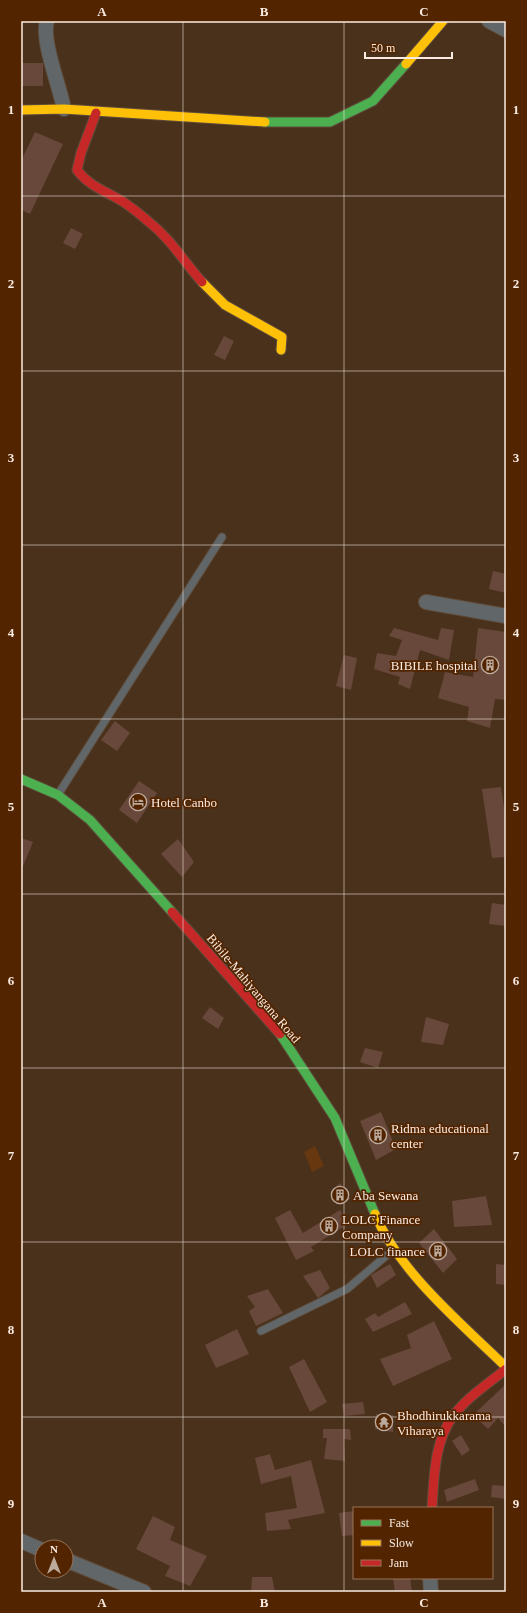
<svg xmlns="http://www.w3.org/2000/svg" width="527" height="1613" viewBox="0 0 527 1613" font-family="Georgia,serif">
	<style>
		.built { fill: #67380f }
		.building { fill: #68483a }
		.lines { fill: none; stroke-linecap: round; stroke-linejoin: round }
		.lane-casing { stroke: #5f4c3b; stroke-width: 9 }
		.street-casing { stroke: #5f4c3b; stroke-width: 16 }
		.fast-casing { stroke: #5f4c3b; stroke-width: 11 }
		.slow-casing { stroke: #5f4c3b; stroke-width: 11 }
		.jam-casing { stroke: #5f4c3b; stroke-width: 11 }
		.lane { stroke: #616769; stroke-width: 7 }
		.street { stroke: #616769; stroke-width: 14 }
		.fast { stroke: #4caf50; stroke-width: 9 }
		.slow { stroke: #ffc107; stroke-width: 9 }
		.jam { stroke: #c62828; stroke-width: 9 }
		.grid { fill: none; stroke: #faebe2; stroke-width: 1; stroke-opacity: 0.55 }
		.labels { text-anchor: middle; stroke-width: 3.5; stroke-linejoin: round; paint-order: stroke }
		.poi-label { font-size: 13px; fill: #faebe2; stroke: #522500; text-anchor: start }
		.street-label { font-size: 13px; fill: #faebe2; stroke: #522500 }
		.neatline { fill: none; stroke: #faebe2; stroke-width: 1.5 }
		.grid-label { font-size: 13px; text-anchor: middle; font-weight: bold; fill: #faebe2 }
	</style>
	<rect width="100%" height="100%" fill="#4a311c"/>
	<!-- built -->
	<path class="built" d="M315,1146L324,1166L312,1172L304,1152Z"/>
	<!-- building -->
	<path class="building" d="M21,63H43V86H21Z
		M35,132L63,144L30,214L21,210V161Z
		M71,228L83,234L75,249L63,243Z
		M224,336L234,341L225,360L214,355Z
		M493,571L506,574V593L489,589Z
		M394,628L438,640L441,628L454,630L449,660L420,650L410,689L398,684L400,677L374,669L377,653L396,656L402,640L389,636Z
		M478,628L506,632V700L495,699L490,728L467,721L469,707L438,698L445,672L473,677Z
		M344,655L357,658L351,690L336,686Z
		M115,721L130,733L117,751L101,740Z
		M139,781L157,793L137,823L119,810Z
		M501,787L506,822V857L492,858L482,789Z
		M21,838L33,842L21,871Z
		M178,839L194,862L182,877L161,854Z
		M492,903L506,905V926L489,924Z
		M210,1007L224,1018L218,1029L202,1018Z
		M426,1017L449,1024L443,1045L421,1042Z
		M365,1048L383,1052L378,1068L360,1062Z
		M381,1112L396,1149L376,1160L360,1121Z
		M340,1183L350,1199L340,1205L331,1191Z
		M486,1196L492,1225L454,1227L452,1201Z
		M290,1210L303,1233L340,1210L348,1224L311,1247L314,1251L296,1260L275,1218Z
		M434,1229L457,1259L443,1273L419,1243Z
		M390,1264L396,1275L377,1288L371,1275Z
		M496,1264L506,1265V1285L496,1284Z
		M320,1270L330,1288L318,1298L303,1276Z
		M268,1289L283,1313L256,1326L249,1311L255,1307L247,1296Z
		M405,1302L412,1314L373,1332L365,1319L375,1313L378,1317Z
		M434,1321L452,1359L393,1386L380,1359L411,1348L407,1335Z
		M237,1329L249,1354L216,1368L205,1345Z
		M304,1359L327,1402L310,1412L289,1367Z
		M506,1384V1427L498,1418L488,1429L473,1415Z
		M363,1402L365,1414L344,1416L342,1404Z
		M376,1414L393,1415V1432L375,1429Z
		M323,1429H350L351,1440L344,1439L345,1461L324,1459L327,1438H323Z
		M461,1435L470,1450L462,1456L452,1441Z
		M270,1454L275,1470L311,1460L325,1513L288,1520L291,1529L267,1531L265,1513L297,1508L291,1476L261,1484L255,1458Z
		M475,1479L479,1490L447,1502L444,1490Z
		M492,1485L506,1486V1499L491,1497Z
		M354,1511V1535L342,1536L339,1513Z
		M153,1516L175,1527L170,1540L207,1556L190,1586L165,1576L170,1566L136,1549Z
		M252,1577H272L275,1592H251Z
		M393,1578H410L412,1592H395Z"/>
	<g class="lines">
		<defs>
			<path id="lane" d="M59,793L222,537
				M261,1331L347,1289L393,1250"/>
			<path id="street" d="M47,21C41,40 60,87 64,109
				M489,21L506,30
				M426,602L506,616
				M21,1541L42,1550
				M66,1560L144,1592
				M430,1578L431,1592"/>
			<path id="fast" d="M265,122H330L373,101L406,64
				M21,779L58,795L90,820L172,912
				M280,1034L335,1118L375,1214"/>
			<path id="slow" d="M406,64L443,21
				M21,110L64,109L265,122
				M202,282L225,305L282,337L281,350
				M375,1214C399,1272 462,1324 506,1367"/>
			<path id="jam" d="M96,113L81,153L77,170C89,186 105,191 122,201C131,207 141,215 149,222C171,239 184,262 202,282
				M172,912L280,1034
				M432,1508C434,1478 434,1442 453,1416C467,1397 488,1384 506,1369"/>
		</defs>
		<!-- lane casing -->
		<use href="#lane" class="lane-casing"/>
		<!-- street casing -->
		<use href="#street" class="street-casing"/>
		<!-- fast casing -->
		<use href="#fast" class="fast-casing"/>
		<!-- slow casing -->
		<use href="#slow" class="slow-casing"/>
		<!-- jam casing -->
		<use href="#jam" class="jam-casing"/>
		<!-- lane -->
		<use href="#lane" class="lane"/>
		<!-- street -->
		<use href="#street" class="street"/>
		<!-- fast -->
		<use href="#fast" class="fast"/>
		<!-- slow -->
		<use href="#slow" class="slow"/>
		<!-- jam -->
		<use href="#jam" class="jam"/>
	</g>
	<!-- grid -->
	<path class="grid" d="M183,21V1592M344,21V1592M21,196H506M21,371H506M21,545H506M21,719H506M21,894H506M21,1068H506M21,1242H506M21,1417H506"/>
	<!-- icons -->
	<defs>
		<symbol id="building-ring" viewBox="-11 -11 22 22"><circle r="9.5" fill="#522500" stroke="#bcaa9d" stroke-width="1.5"/><path d="M-4-6H4V6H1V3H-1V6H-4ZM-2.5-4.3h1.7v1.8h-1.7ZM.8-4.3h1.7v1.8H.8ZM-2.5-1h1.7V.8h-1.7ZM.8-1h1.7V.8H.8Z" fill="#bcaa9d"/></symbol>
		<symbol id="hotel-ring" viewBox="-11 -11 22 22"><circle r="9.5" fill="#522500" stroke="#bcaa9d" stroke-width="1.5"/><path d="M-6-4.5h1.5V1H6V5H4.5V3h-9V5H-6ZM-4 0a1.8 1.8 0 1 1 3.6 0ZM.5 0V-2.5h3Q6-2.5 6 0Z" fill="#bcaa9d"/></symbol>
		<symbol id="temple-ring" viewBox="-11 -11 22 22"><circle r="9.5" fill="#522500" stroke="#bcaa9d" stroke-width="1.5"/><path d="M0-6L5-2H3V0L6.5 2.5H4V6H1.5V3h-3V6H-4V2.5H-6.5L-3 0V-2H-5Z" fill="#bcaa9d"/></symbol>
	</defs>
	<g fill-rule="evenodd">
		<use href="#building-ring" x="480" y="655" width="20" height="20"/>
		<use href="#hotel-ring" x="128" y="792" width="20" height="20"/>
		<use href="#building-ring" x="368" y="1125" width="20" height="20"/>
		<use href="#building-ring" x="330" y="1185" width="20" height="20"/>
		<use href="#building-ring" x="319" y="1216" width="20" height="20"/>
		<use href="#building-ring" x="428" y="1241" width="20" height="20"/>
		<use href="#temple-ring" x="374" y="1412" width="20" height="20"/>
	</g>
	<g class="labels">
		<!-- poi labels -->
		<g class="poi-label">
			<text x="477" y="670" text-anchor="end">BIBILE hospital</text>
			<text x="151" y="807">Hotel Canbo</text>
			<text x="391" y="1133">Ridma educational<tspan x="391" dy="15">center</tspan></text>
			<text x="353" y="1200">Aba Sewana</text>
			<text x="342" y="1224">LOLC Finance<tspan x="342" dy="15">Company</tspan></text>
			<text x="425" y="1256" text-anchor="end">LOLC finance</text>
			<text x="397" y="1420">Bhodhirukkarama<tspan x="397" dy="15">Viharaya</tspan></text>
		</g>
		<!-- street labels -->
		<g class="street-label">
			<text transform="translate(254 988) rotate(50)" y="5">Bibile-Mahiyangana Road</text>
		</g>
	</g>
	<!-- border -->
	<rect width="527" height="1613" fill="none" stroke="#522500" stroke-width="44"/>
	<!-- legend -->
	<rect x="353" y="1507" width="140" height="72" fill="#522500" stroke="#95745a"/>
	<rect x="361" y="1520" width="20" height="6" fill="#4caf50" stroke="#95745a"/>
	<text x="389" y="1527" font-size="12" fill="#faebe2">Fast</text>
	<rect x="361" y="1540" width="20" height="6" fill="#ffc107" stroke="#95745a"/>
	<text x="389" y="1547" font-size="12" fill="#faebe2">Slow</text>
	<rect x="361" y="1560" width="20" height="6" fill="#c62828" stroke="#95745a"/>
	<text x="389" y="1567" font-size="12" fill="#faebe2">Jam</text>
	<!-- north arrow -->
	<g transform="translate(54 1559)"><circle r="19" fill="#522500" stroke="#95745a"/>
	<path d="M0-3L7 15L0 10L-7 15Z" fill="#bcaa9d"/>
	<text y="-6" font-size="11" font-weight="bold" text-anchor="middle" fill="#faebe2">N</text>
	</g>
	<!-- scale -->
	<path d="M365 52v6h87v-6" fill="none" stroke="#faebe2" stroke-width="2"/>
	<text x="371" y="52" font-size="12" fill="#faebe2" stroke="#522500" stroke-width="3" paint-order="stroke">50 m</text>
	<rect x="22" y="22" width="483" height="1569" class="neatline"/>
	<g class="grid-label">
		<text x="102" y="16">A</text>
		<text x="264" y="16">B</text>
		<text x="424" y="16">C</text>
		<text x="11" y="114">1</text>
		<text x="516" y="114">1</text>
		<text x="11" y="288">2</text>
		<text x="516" y="288">2</text>
		<text x="11" y="462">3</text>
		<text x="516" y="462">3</text>
		<text x="11" y="637">4</text>
		<text x="516" y="637">4</text>
		<text x="11" y="811">5</text>
		<text x="516" y="811">5</text>
		<text x="11" y="985">6</text>
		<text x="516" y="985">6</text>
		<text x="11" y="1160">7</text>
		<text x="516" y="1160">7</text>
		<text x="11" y="1334">8</text>
		<text x="516" y="1334">8</text>
		<text x="11" y="1508">9</text>
		<text x="516" y="1508">9</text>
		<text x="102" y="1607">A</text>
		<text x="264" y="1607">B</text>
		<text x="424" y="1607">C</text>
	</g>
</svg>
